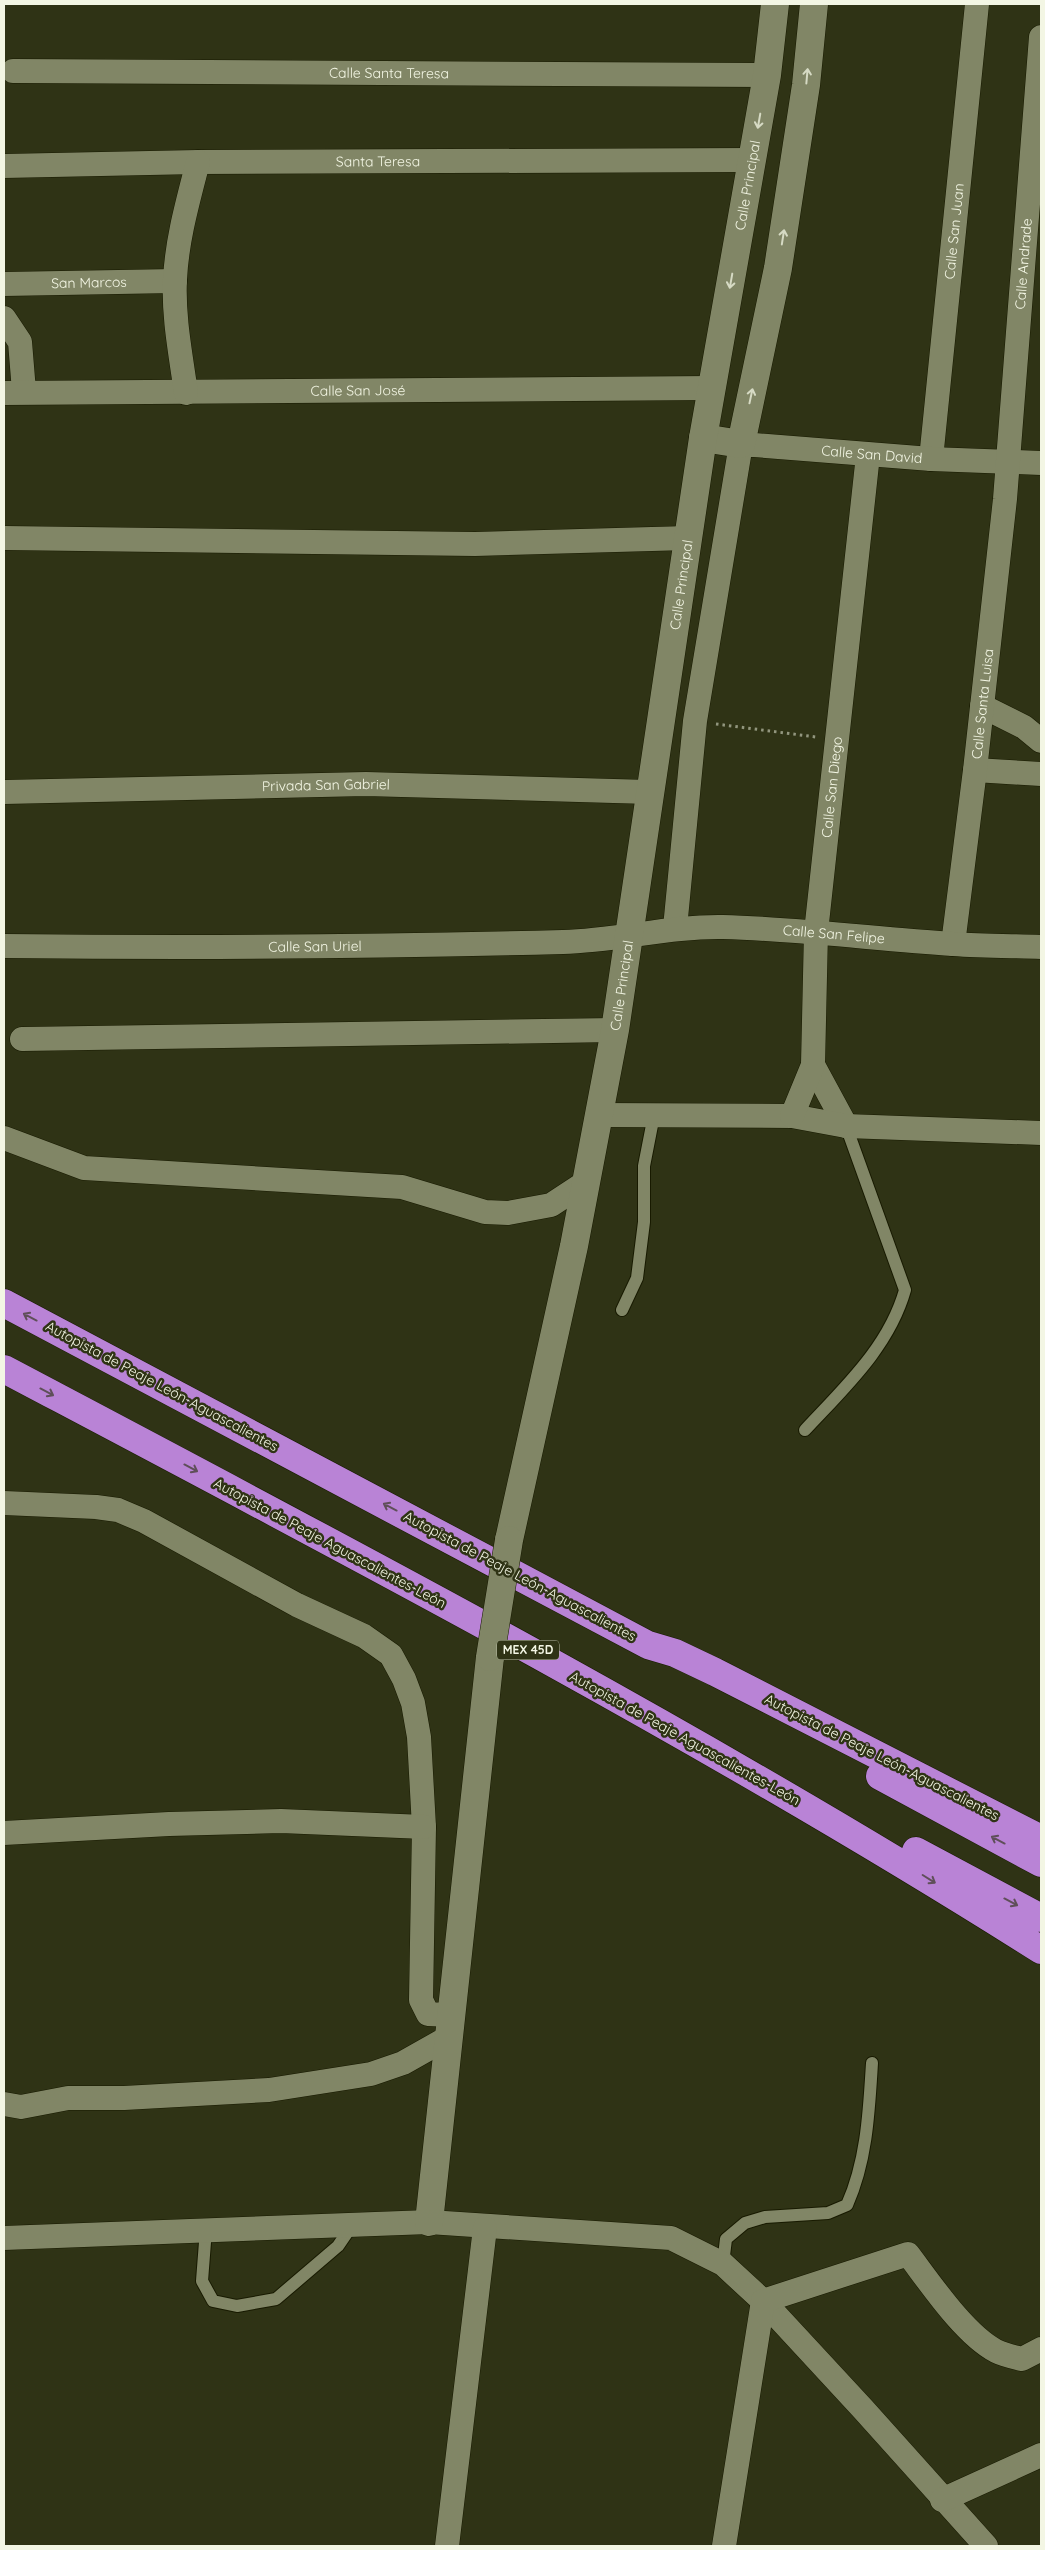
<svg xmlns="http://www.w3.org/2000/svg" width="1045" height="2550" viewBox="0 0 1045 2550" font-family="Quicksand,sans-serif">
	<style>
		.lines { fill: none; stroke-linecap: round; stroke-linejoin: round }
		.lane-casing { stroke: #181a00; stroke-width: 14 }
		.street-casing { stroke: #181a00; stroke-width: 25 }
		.secondary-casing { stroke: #181a00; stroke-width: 29 }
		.highway-casing { stroke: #181a00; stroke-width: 29 }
		.path { stroke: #92967e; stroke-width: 3; stroke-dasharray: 2.5 4; stroke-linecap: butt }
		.lane { stroke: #818666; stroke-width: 12 }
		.street { stroke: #818666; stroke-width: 24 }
		.secondary { stroke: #818666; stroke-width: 28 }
		.highway { stroke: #b983d6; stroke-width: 28 }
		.secondary-bridge-casing { stroke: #181a00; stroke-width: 29; stroke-linecap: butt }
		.secondary-bridge { stroke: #818666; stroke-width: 28 }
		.oneway { stroke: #d6dac4 }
		.oneway2 { stroke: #5f4f59 }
		.labels { text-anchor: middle; stroke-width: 5; stroke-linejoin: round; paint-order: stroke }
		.shield { fill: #2f3315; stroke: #b8bca6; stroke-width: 1 }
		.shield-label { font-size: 12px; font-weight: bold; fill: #f3f6e4 }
		.street-label { font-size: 14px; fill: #f3f6e4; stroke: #2f3315 }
	</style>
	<rect width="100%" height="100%" fill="#2f3315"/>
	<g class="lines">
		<defs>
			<path id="lane" d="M622,1310L637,1278L644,1222V1166L654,1115
				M805,1430C844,1388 889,1347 905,1290L846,1126
				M206,2229L202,2281L213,2301L237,2306L276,2299L338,2246L353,2224
				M723,2264L726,2239L745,2223L765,2217L828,2213L847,2205C867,2160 869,2111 872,2063"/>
			<g id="street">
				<path id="s1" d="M13,71L767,75"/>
				<path id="s2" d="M4,166L198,162L752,160"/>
				<path id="s3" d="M4,284L175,281"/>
				<path d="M4,318L20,342L24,391"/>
				<path id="s4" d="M4,393L712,388"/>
				<path d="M186,393C181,356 173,317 175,279C177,239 188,201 198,162"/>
				<path id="s5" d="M931,459L977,4"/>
				<path d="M4,538L475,544L688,538"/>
				<path d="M982,706L1024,727L1041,741"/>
				<path d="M975,770L1041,774"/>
				<path id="s6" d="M4,792L366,784L649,792"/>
				<path id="s7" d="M675,928L695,721L741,444L931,459L1041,463"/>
				<path id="s8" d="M953,944L975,770L1005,499L1041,37"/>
				<path id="s9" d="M4,946C190,948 376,947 563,942C617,941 669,926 723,927C800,929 876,939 953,944C982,946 1012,946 1041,947"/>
				<path d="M22,1039L615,1030"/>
				<path d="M813,1065L846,1126"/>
				<path d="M598,1115L792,1116L846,1126L1041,1133"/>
				<path id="s10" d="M792,1116L813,1065L816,932L868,455"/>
				<path d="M4,1138L84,1168L402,1187L485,1212L508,1213L551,1205L586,1182"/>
				<path d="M4,1503L96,1507L118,1510L144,1521L297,1605L364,1636L391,1655L404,1679L413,1703L419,1737L424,1827L421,2000L428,2014L451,2015"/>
				<path d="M4,1833L169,1824L281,1821L424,1827"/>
				<path d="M4,2104L21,2107L68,2098H124L269,2090L371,2074L403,2063L449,2037"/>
				<path d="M4,2238L429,2222L671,2238L723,2264L763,2301L863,2409L986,2546"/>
				<path d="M942,2500L1041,2455"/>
				<path d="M447,2546L485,2228"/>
				<path d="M724,2546L763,2301L908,2254C930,2283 964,2334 996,2351C1004,2355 1014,2357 1022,2359L1041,2349"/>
			</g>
			<g id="secondary">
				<path d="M703,438L741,444L778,268L806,85L814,4"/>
				<path id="s11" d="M509,1540L574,1246L615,1030L703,438L767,75L775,4"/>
				<path d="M429,2222L490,1657"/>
			</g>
			<path id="highway" d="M4,1303L648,1645L675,1653L715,1672L1041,1839
				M4,1369C354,1554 706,1738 1041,1950
				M880,1776L1041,1863
				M916,1851L1041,1918"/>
		</defs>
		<!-- lane casing -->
		<use href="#lane" class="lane-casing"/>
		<!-- street casing -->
		<use href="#street" class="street-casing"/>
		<!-- secondary casing -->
		<use href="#secondary" class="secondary-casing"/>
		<!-- highway casing -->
		<use href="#highway" class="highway-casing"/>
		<!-- path -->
		<path class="path" d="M716,724L816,737"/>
		<!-- lane -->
		<use href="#lane" class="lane"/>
		<!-- street -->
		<use href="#street" class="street"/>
		<!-- secondary -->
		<use href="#secondary" class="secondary"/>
		<!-- highway -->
		<use href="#highway" class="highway"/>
		<defs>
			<path id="secondary-bridge" d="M490,1657L509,1540"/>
		</defs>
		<!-- secondary-bridge casing -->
		<use href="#secondary-bridge" class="secondary-bridge-casing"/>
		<!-- secondary-bridge -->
		<use href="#secondary-bridge" class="secondary-bridge"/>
	</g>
	<!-- one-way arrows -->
	<defs><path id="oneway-shaft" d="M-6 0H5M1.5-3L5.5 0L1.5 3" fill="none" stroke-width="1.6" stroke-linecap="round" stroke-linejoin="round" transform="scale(1.25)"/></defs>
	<g class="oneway">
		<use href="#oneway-shaft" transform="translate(807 76) rotate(-85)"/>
		<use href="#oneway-shaft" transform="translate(759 121) rotate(100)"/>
		<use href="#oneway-shaft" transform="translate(783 237) rotate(-81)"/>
		<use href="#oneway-shaft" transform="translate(731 281) rotate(100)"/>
		<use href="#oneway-shaft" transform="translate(751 396) rotate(-78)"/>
	</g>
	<g class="oneway2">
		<use href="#oneway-shaft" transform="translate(30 1317) rotate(-152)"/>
		<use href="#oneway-shaft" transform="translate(47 1392) rotate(28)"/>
		<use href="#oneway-shaft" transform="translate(191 1468) rotate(28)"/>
		<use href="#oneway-shaft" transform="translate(390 1507) rotate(-152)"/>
		<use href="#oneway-shaft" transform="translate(998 1840) rotate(-152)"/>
		<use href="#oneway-shaft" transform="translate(929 1879) rotate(32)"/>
		<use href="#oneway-shaft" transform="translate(1011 1902) rotate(28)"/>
	</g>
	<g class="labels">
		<!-- shield labels -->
		<rect class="shield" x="497" y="1640.5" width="62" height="19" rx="4"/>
		<g class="shield-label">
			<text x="528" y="1654">MEX 45D</text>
		</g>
		<!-- street labels -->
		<g class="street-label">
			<text dy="5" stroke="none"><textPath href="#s1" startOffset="376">Calle Santa Teresa</textPath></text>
			<text dy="5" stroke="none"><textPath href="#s2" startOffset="374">Santa Teresa</textPath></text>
			<text dy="5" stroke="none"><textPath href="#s11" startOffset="1376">Calle Principal</textPath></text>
			<text dy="5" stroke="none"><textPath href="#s5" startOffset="229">Calle San Juan</textPath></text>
			<text dy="5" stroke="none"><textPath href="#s8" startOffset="684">Calle Andrade</textPath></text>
			<text dy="5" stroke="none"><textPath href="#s3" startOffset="85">San Marcos</textPath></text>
			<text dy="5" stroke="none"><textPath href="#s4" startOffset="354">Calle San José</textPath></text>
			<text dy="5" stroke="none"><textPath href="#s7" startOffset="620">Calle San David</textPath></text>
			<text dy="5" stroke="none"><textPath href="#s11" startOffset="971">Calle Principal</textPath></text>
			<text dy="5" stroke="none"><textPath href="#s8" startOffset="242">Calle Santa Luisa</textPath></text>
			<text dy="5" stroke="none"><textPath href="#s6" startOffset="322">Privada San Gabriel</textPath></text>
			<text dy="5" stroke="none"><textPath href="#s10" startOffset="334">Calle San Diego</textPath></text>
			<text dy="5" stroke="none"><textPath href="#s9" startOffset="831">Calle San Felipe</textPath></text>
			<text dy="5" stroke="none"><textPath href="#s9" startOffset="311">Calle San Uriel</textPath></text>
			<text dy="5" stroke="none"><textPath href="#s11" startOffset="566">Calle Principal</textPath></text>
			<text transform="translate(162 1386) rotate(28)" y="5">Autopista de Peaje León-Aguascalientes</text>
			<text transform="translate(330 1543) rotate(28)" y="5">Autopista de Peaje Aguascalientes-León</text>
			<text transform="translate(520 1576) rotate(28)" y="5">Autopista de Peaje León-Aguascalientes</text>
			<text transform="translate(685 1738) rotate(29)" y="5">Autopista de Peaje Aguascalientes-León</text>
			<text transform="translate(882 1757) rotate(27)" y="5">Autopista de Peaje León-Aguascalientes</text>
		</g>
	</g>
	<!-- border -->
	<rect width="1045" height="2550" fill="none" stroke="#f3f6e4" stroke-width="10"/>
</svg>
